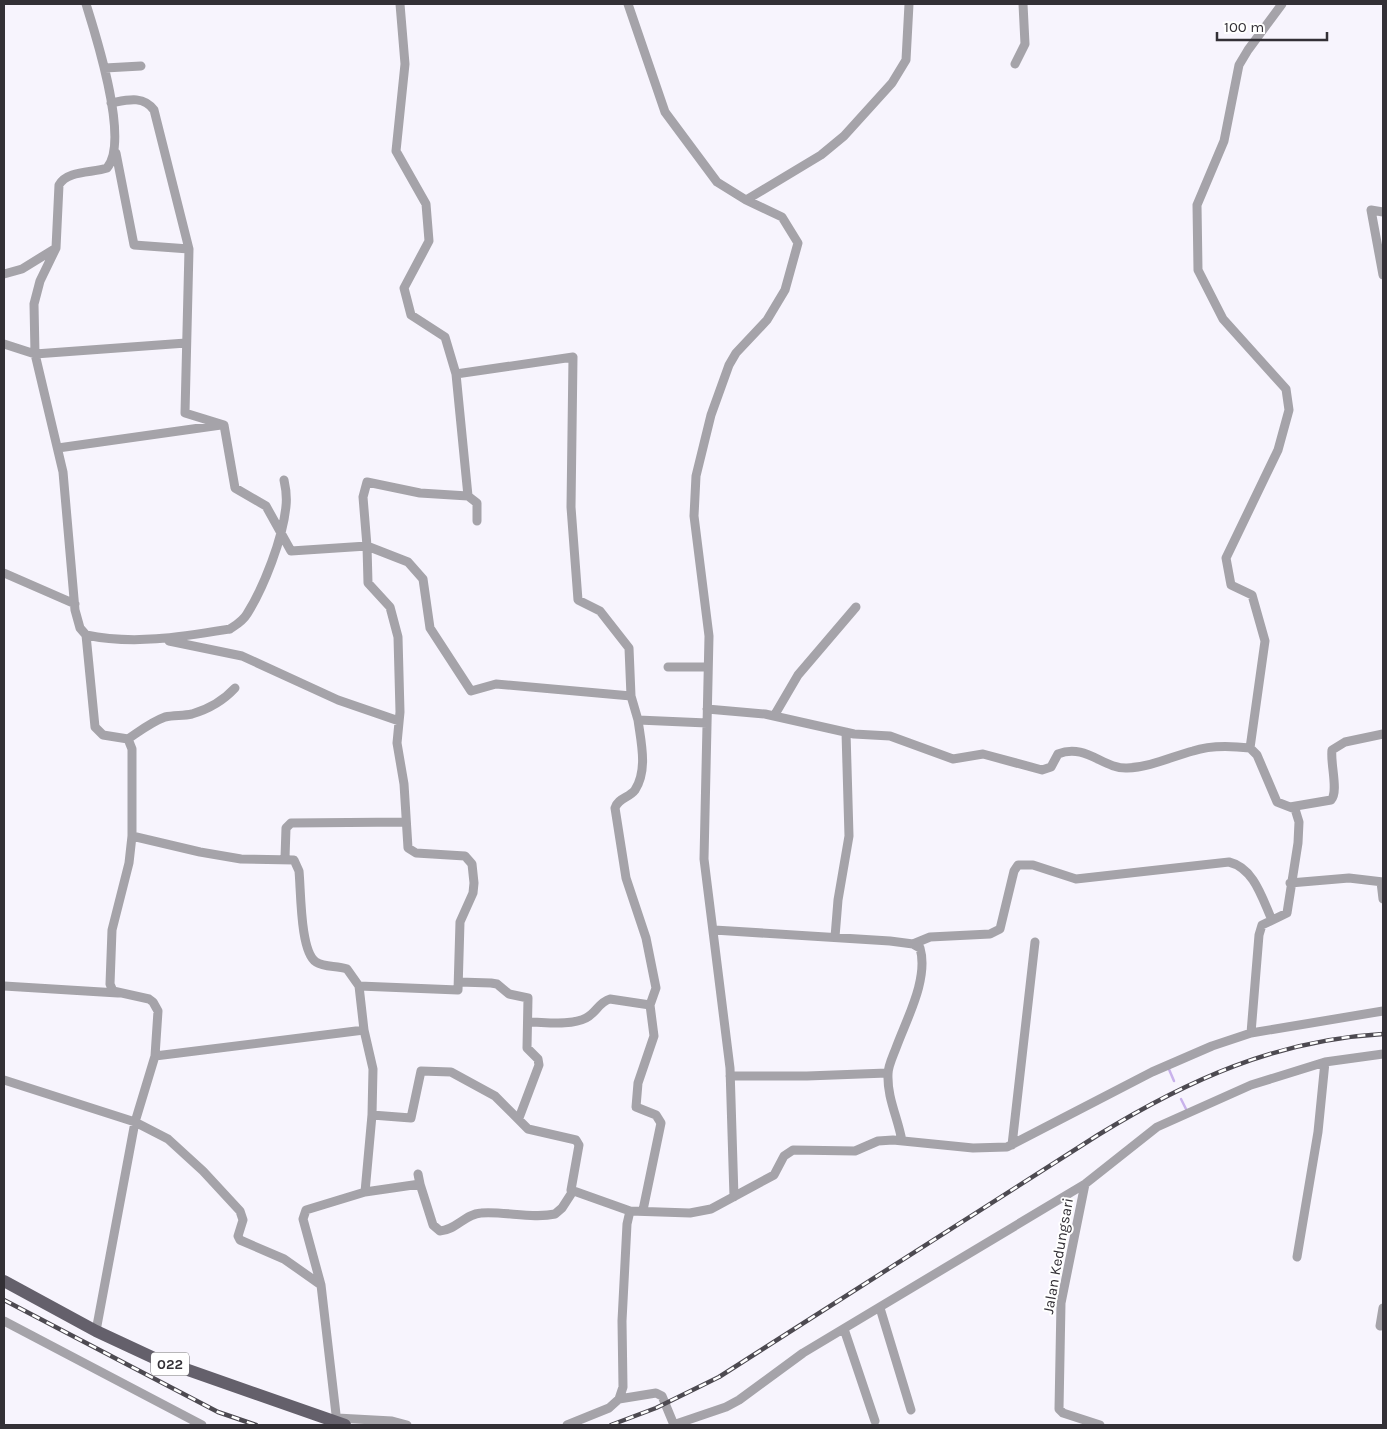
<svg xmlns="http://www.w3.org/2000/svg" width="1387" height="1429" viewBox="0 0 1387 1429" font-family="Karla,sans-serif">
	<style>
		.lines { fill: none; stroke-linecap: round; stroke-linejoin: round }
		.stream { stroke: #c9b2ec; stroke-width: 2.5 }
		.street { stroke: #a5a3a9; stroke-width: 9 }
		.primary { stroke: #64606b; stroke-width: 12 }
		.rail-casing { stroke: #4d4a51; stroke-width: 4.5 }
		.rail { stroke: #fff; stroke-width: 2.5; stroke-dasharray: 8; stroke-linecap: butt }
		.labels { text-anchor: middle; stroke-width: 4; stroke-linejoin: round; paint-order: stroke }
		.shield { fill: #fff; stroke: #706e72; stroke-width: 1 }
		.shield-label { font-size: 14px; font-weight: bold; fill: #333036 }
		.street-label { font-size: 15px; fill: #333036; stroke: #fff }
	</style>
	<rect width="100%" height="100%" fill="#f7f4fd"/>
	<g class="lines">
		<!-- stream -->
		<path class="stream" d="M1168,1067L1174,1081
			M1181,1099L1187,1111"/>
		<!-- street -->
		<path class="street" d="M86,4C96,36 130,141 107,168C93,173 67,170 59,185L56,248L40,281L34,304L35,354L63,472L75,610L80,628L86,635L95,727L103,735L128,739L132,749V836L129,863L112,930L110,984L113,991L149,999L153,1002L158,1011L155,1056L135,1122L96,1331
			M400,4L405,64L396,151L426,204L429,241L404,288L411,315L445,337L456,374
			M628,4L665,112L717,182L746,200L782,217L798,243L785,290L767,320L736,353L729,365L711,415L696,476L694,516L709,636L704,859L730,1068L734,1197
			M1015,64L1025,44L1023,4
			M105,68L141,66
			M111,103C127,100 143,95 154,110L189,249L185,413L224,425L235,488L266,506L291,551L367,546L368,583L390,607L398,637L400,712L397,743L404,784L408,848L416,853L465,856L472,864L474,883L473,893L460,922L458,990L359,986
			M116,153L134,245L189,249
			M746,200L821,155L844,136L892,83L906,60L909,4
			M1383,212L1371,210L1383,275
			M4,274L22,269L56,248
			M4,344L35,354L186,343
			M58,448L221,425
			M468,496L456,374L573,357L571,507L578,600L600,611L629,648L631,696
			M477,521V503L468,496L420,493L367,482L363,497L367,546L408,562L423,579L430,628L471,691L496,684L631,696L638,720
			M4,573L75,604
			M86,635C134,645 181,637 230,629C236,625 243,621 247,614C264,587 283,538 286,506C287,497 286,489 284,480
			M169,641L242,656L338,700L399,721
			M668,667H708
			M707,709L765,714L854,734L890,736L953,759L983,754L1042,770L1051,767L1058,754C1086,743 1103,769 1127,768C1150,767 1171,757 1193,751C1210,745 1233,746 1250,748L1257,755L1277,802L1295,809L1299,822L1298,843L1287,913L1262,925L1259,935L1251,1033
			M774,716L798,675L856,607
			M128,739C140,731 151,722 165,717C174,715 183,716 192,714C209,709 223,701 235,688
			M1250,748L1265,641L1252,595L1231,585L1226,558L1278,450L1289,410L1286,389L1223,319L1198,270L1197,205L1224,141L1239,65L1248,50L1282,4
			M1290,807L1331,800C1339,792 1330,763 1332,750L1345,742L1383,734
			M132,836L200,852L241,859L294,860L299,871C301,890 300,952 316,962C325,968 337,965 347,969L359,986L364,1030L373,1069L372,1115L365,1192
			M285,858L286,828L291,823L406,822
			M1381,882L1383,899
			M1290,883L1349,878L1383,882
			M714,930L890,941L913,944L920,948C929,979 906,1020 896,1048C893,1056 888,1066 888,1074C887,1098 898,1118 902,1141
			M835,937L838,900L849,836L846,732
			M913,944L930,937L990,934L1000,929L1014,871L1018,865H1033L1076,879L1229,862C1254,868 1262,898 1272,920
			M459,982L491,983L497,984L509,994L528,998L527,1048L538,1059L539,1065L519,1118
			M4,986L118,993
			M528,1022C545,1022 570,1026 586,1018C596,1013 599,1002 610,999L650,1005
			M155,1056L364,1030
			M730,1076H807L887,1073
			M4,1080L135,1122L168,1139L203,1171L240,1211L243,1220L238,1236L240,1240L284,1259L321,1285
			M372,1115L411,1118L421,1071L451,1072L495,1096L528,1129L576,1140L579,1145L571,1190L630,1211
			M1012,1145L1035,942
			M418,1174L420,1184
			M1085,1184L1061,1303L1059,1409L1063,1413L1100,1425
			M643,1210L661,1123L656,1115L636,1107L638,1083L654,1036L650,1005L656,988L646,938L626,878L615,808C618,798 629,798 635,790C648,770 641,742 638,720L707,723
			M1297,1257L1318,1132L1325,1062
			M880,1308L911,1410
			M4,1321L202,1425
			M1380,1326L1383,1308
			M844,1329L875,1421
			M619,1399L623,1387L622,1321L627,1224L630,1211L690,1213L711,1209L774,1175L784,1156L793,1150L855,1151L878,1141L893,1140L973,1148L1007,1147L1152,1072L1212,1046L1251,1033L1383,1011
			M337,1418L392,1421L407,1425
			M337,1423L321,1285L303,1219L306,1210L365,1192L420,1184L433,1225L440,1231C456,1230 465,1214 481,1213C504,1211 533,1219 555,1214L562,1208L573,1191
			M567,1425L609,1408L619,1399L656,1393L662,1396L674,1425
			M673,1425L726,1407L739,1400L803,1353L1085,1184L1157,1127L1251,1085L1325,1062L1383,1054"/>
		<!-- primary -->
		<path class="primary" d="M4,1281L96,1331L154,1358L345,1425"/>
		<defs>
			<path id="rail" d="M4,1300L218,1412L256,1425
				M611,1425L656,1408L719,1377L1098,1135C1188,1080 1276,1040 1383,1034"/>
		</defs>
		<!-- rail casing -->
		<use href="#rail" class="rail-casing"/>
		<!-- rail -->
		<use href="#rail" class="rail"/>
	</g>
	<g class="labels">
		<!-- shield labels -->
		<rect class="shield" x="151" y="1352.5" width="38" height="23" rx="4"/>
		<g class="shield-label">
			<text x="170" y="1369">022</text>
		</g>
		<!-- street labels -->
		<g class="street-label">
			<text transform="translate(1058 1256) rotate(-80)" y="5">Jalan Kedungsari</text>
		</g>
	</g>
	<!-- border -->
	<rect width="1387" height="1429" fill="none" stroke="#333036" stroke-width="10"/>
	<!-- scale -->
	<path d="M1217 32v8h110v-8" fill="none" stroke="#333036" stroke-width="2.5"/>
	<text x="1224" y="32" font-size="15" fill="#333036" stroke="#ffffff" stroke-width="4" paint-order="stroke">100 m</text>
</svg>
